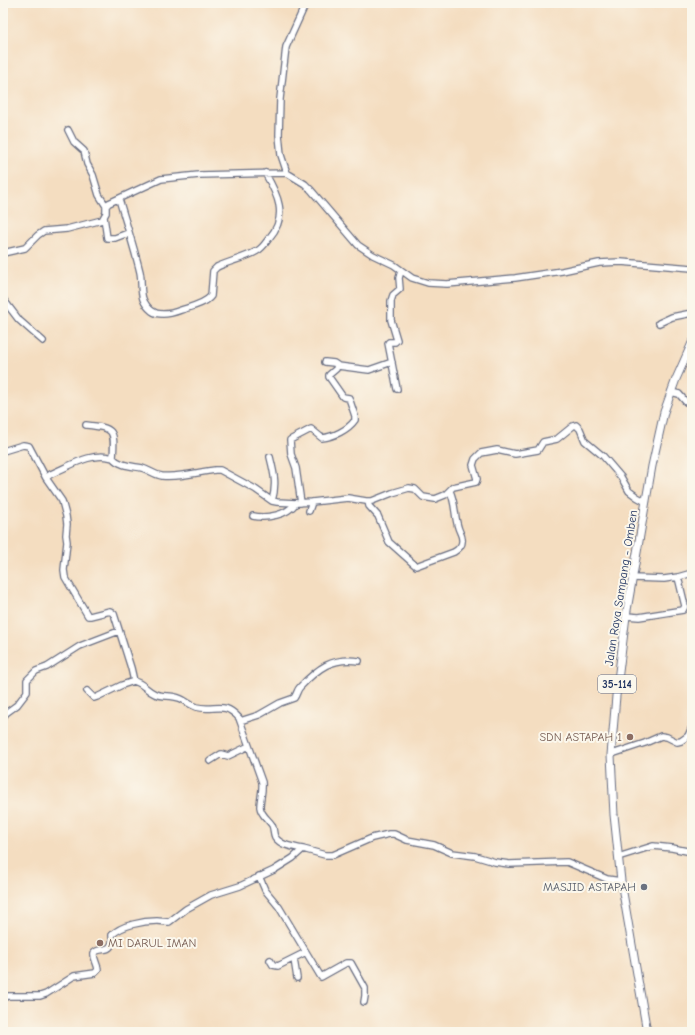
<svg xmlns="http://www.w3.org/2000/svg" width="695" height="1035" viewBox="0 0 695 1035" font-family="'Comic Neue',sans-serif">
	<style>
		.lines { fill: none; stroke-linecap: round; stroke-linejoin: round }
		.minor-casing { stroke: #676c80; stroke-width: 8 }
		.major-casing { stroke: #676c80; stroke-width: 9 }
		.minor { stroke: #fff; stroke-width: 5.5 }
		.major { stroke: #fff; stroke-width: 7 }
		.education-dot { fill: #8d6e63; stroke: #fbf7ec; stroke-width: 1.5 }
		.worship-dot { fill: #6b7280; stroke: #fbf7ec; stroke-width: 1.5 }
		.labels { text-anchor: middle; stroke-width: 4; stroke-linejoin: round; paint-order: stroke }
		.shield { fill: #fbf7ec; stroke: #5e6b89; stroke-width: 1 }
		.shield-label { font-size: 11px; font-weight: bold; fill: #1b2f5e }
		.street-label { font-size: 12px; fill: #1b2f5e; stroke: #fbf7ec }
		.education-label { font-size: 12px; fill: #785e54; stroke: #fbf7ec; text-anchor: end }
		.worship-label { font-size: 12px; fill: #5b616d; stroke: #fbf7ec; text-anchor: end }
	</style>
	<rect width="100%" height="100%" fill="#fbf7ec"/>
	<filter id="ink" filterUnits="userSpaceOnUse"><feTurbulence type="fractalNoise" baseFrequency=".025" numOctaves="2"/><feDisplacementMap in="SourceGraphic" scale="8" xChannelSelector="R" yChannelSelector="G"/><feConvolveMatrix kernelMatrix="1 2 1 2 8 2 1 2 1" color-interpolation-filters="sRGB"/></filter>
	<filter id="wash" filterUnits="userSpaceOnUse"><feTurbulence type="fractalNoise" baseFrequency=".012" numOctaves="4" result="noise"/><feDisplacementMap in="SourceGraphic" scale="16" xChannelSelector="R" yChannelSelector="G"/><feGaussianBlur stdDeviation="0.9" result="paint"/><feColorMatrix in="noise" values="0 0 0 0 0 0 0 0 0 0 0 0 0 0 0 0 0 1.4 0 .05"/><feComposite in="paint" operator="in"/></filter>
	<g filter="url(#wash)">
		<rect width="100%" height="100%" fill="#f4ddc0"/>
	</g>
	<g filter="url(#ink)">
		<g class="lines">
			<defs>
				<path id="minor" d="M68,130L74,142L84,151L87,164L93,175L99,195L106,206
					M287,173L281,155L279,135L280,99L286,47L306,3
					M119,199C126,223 134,247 140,272C142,281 140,290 143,299C145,304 148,308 152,311C160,317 173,313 181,310C190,307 205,304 211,296L213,271L217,267C230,261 245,258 257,251C263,248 266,242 270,237C288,216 278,195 265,173
					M104,217L107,238H115L128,233
					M3,253L25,248L38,235L44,231L67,229L102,220L106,213V206L109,203L161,179L199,175L287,173L305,184L311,190L358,245L373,255L394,265L412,278L428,283L447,284L515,278L562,271L599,263L621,262L692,268
					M3,299L19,320L43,341
					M659,323L672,317L692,313
					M338,366L369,370L392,362
					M397,389L388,343L389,342H395L397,340L391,320V301L393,295L400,289L399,278L401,271
					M671,392L679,394L686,402L692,401
					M86,425C114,428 115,429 113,458C120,466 132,466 142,468C149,470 155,475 162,476C179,478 198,472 215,470H220L255,489L272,501L277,502L296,503L312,502
					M3,451L23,445L29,446L46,478
					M270,457C274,473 277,484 272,501
					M113,458C92,451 70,466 51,474L46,478L62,501L66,516L67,524L66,535L67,542L64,570L65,577L88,616H90L110,611L114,614L131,668L134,681C144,684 146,690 155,694C162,697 171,695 179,698C185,700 190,705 196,707C215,712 223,700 239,718L262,782C263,791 260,799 260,807C261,815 268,819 272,825C274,829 273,833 275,837C281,846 294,847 303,849
					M368,501L369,506L378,516L389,542L416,566L454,552C459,549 463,545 462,539C462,535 459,531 458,527C454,514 456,505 450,491
					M301,503L296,468L291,454L290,440L311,429L322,438C333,437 348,430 355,420V416L349,398L343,397L329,377V375L336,369L337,365L334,363L325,362
					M309,511L312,502L348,498L366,501H372L392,493L409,488L415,489L423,497L435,499L445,495L453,487L476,482L477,479L473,465L475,459L481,453L497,450L515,454L538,450L543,442L557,439L573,426L576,425L580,429L585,441L603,456L621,477L629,491L637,497L646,502
					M253,516C267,519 287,515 296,503
					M632,578L664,579L678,577
					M626,616L639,617L683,610L685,606L678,577L692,573
					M87,691L94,698L97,697L122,685L134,681
					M3,717L6,713L17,705L27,692V680L36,671L47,667L80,646L119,631
					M240,721L259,715L280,703L294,698C297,694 297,690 300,687C318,668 332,657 359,661
					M612,754L645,743L661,736L667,737L677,742L681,741L688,736L692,727
					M210,761L221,754L228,756L249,746
					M618,857L653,846L672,848L692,852
					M259,876L265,890L279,907L321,977L346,963H351L365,988V996L364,1002
					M294,959L297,978
					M270,960L273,965L278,966L306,952
					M3,998L8,996H40L46,994L74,976L95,973L98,970C98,964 93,959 94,953C99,947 109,952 111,945C113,943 112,938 112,935C121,925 144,921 157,921C161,921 165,922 169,922L186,909L211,895L240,886L274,870L293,858L303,849L325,855H333L372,838L389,834H394L407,840L434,845L452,853L475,856L495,862L509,864L567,862L607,879L621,881"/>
				<path id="major" d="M647,1032L621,881L614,815L611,755L616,696L626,616L652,466L664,412L676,379L692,343"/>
			</defs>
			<!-- minor casing -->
			<use href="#minor" class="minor-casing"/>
			<!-- major casing -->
			<use href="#major" class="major-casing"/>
			<!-- minor -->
			<use href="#minor" class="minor"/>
			<!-- major -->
			<use href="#major" class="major"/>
		</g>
	</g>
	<!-- markers -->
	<g class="education-dot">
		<circle cx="630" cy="737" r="4"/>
		<circle cx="100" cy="943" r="4"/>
	</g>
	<circle class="worship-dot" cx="644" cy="887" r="4"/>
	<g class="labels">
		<!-- shield labels -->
		<rect class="shield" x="598" y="675" width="38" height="18" rx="3"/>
		<g class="shield-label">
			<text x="617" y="688">35-114</text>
		</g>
		<!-- street labels -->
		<g class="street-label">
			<text transform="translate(621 588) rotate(-81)" y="4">Jalan Raya Sampang - Omben</text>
		</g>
		<!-- education labels -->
		<g class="education-label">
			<text x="622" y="741">SDN ASTAPAH 1</text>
			<text x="108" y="947" text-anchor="start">MI DARUL IMAN</text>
		</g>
		<!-- worship labels -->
		<g class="worship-label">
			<text x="636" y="891">MASJID ASTAPAH</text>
		</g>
	</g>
	<!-- margin -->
	<rect width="695" height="1035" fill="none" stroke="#fbf7ec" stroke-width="16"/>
</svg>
